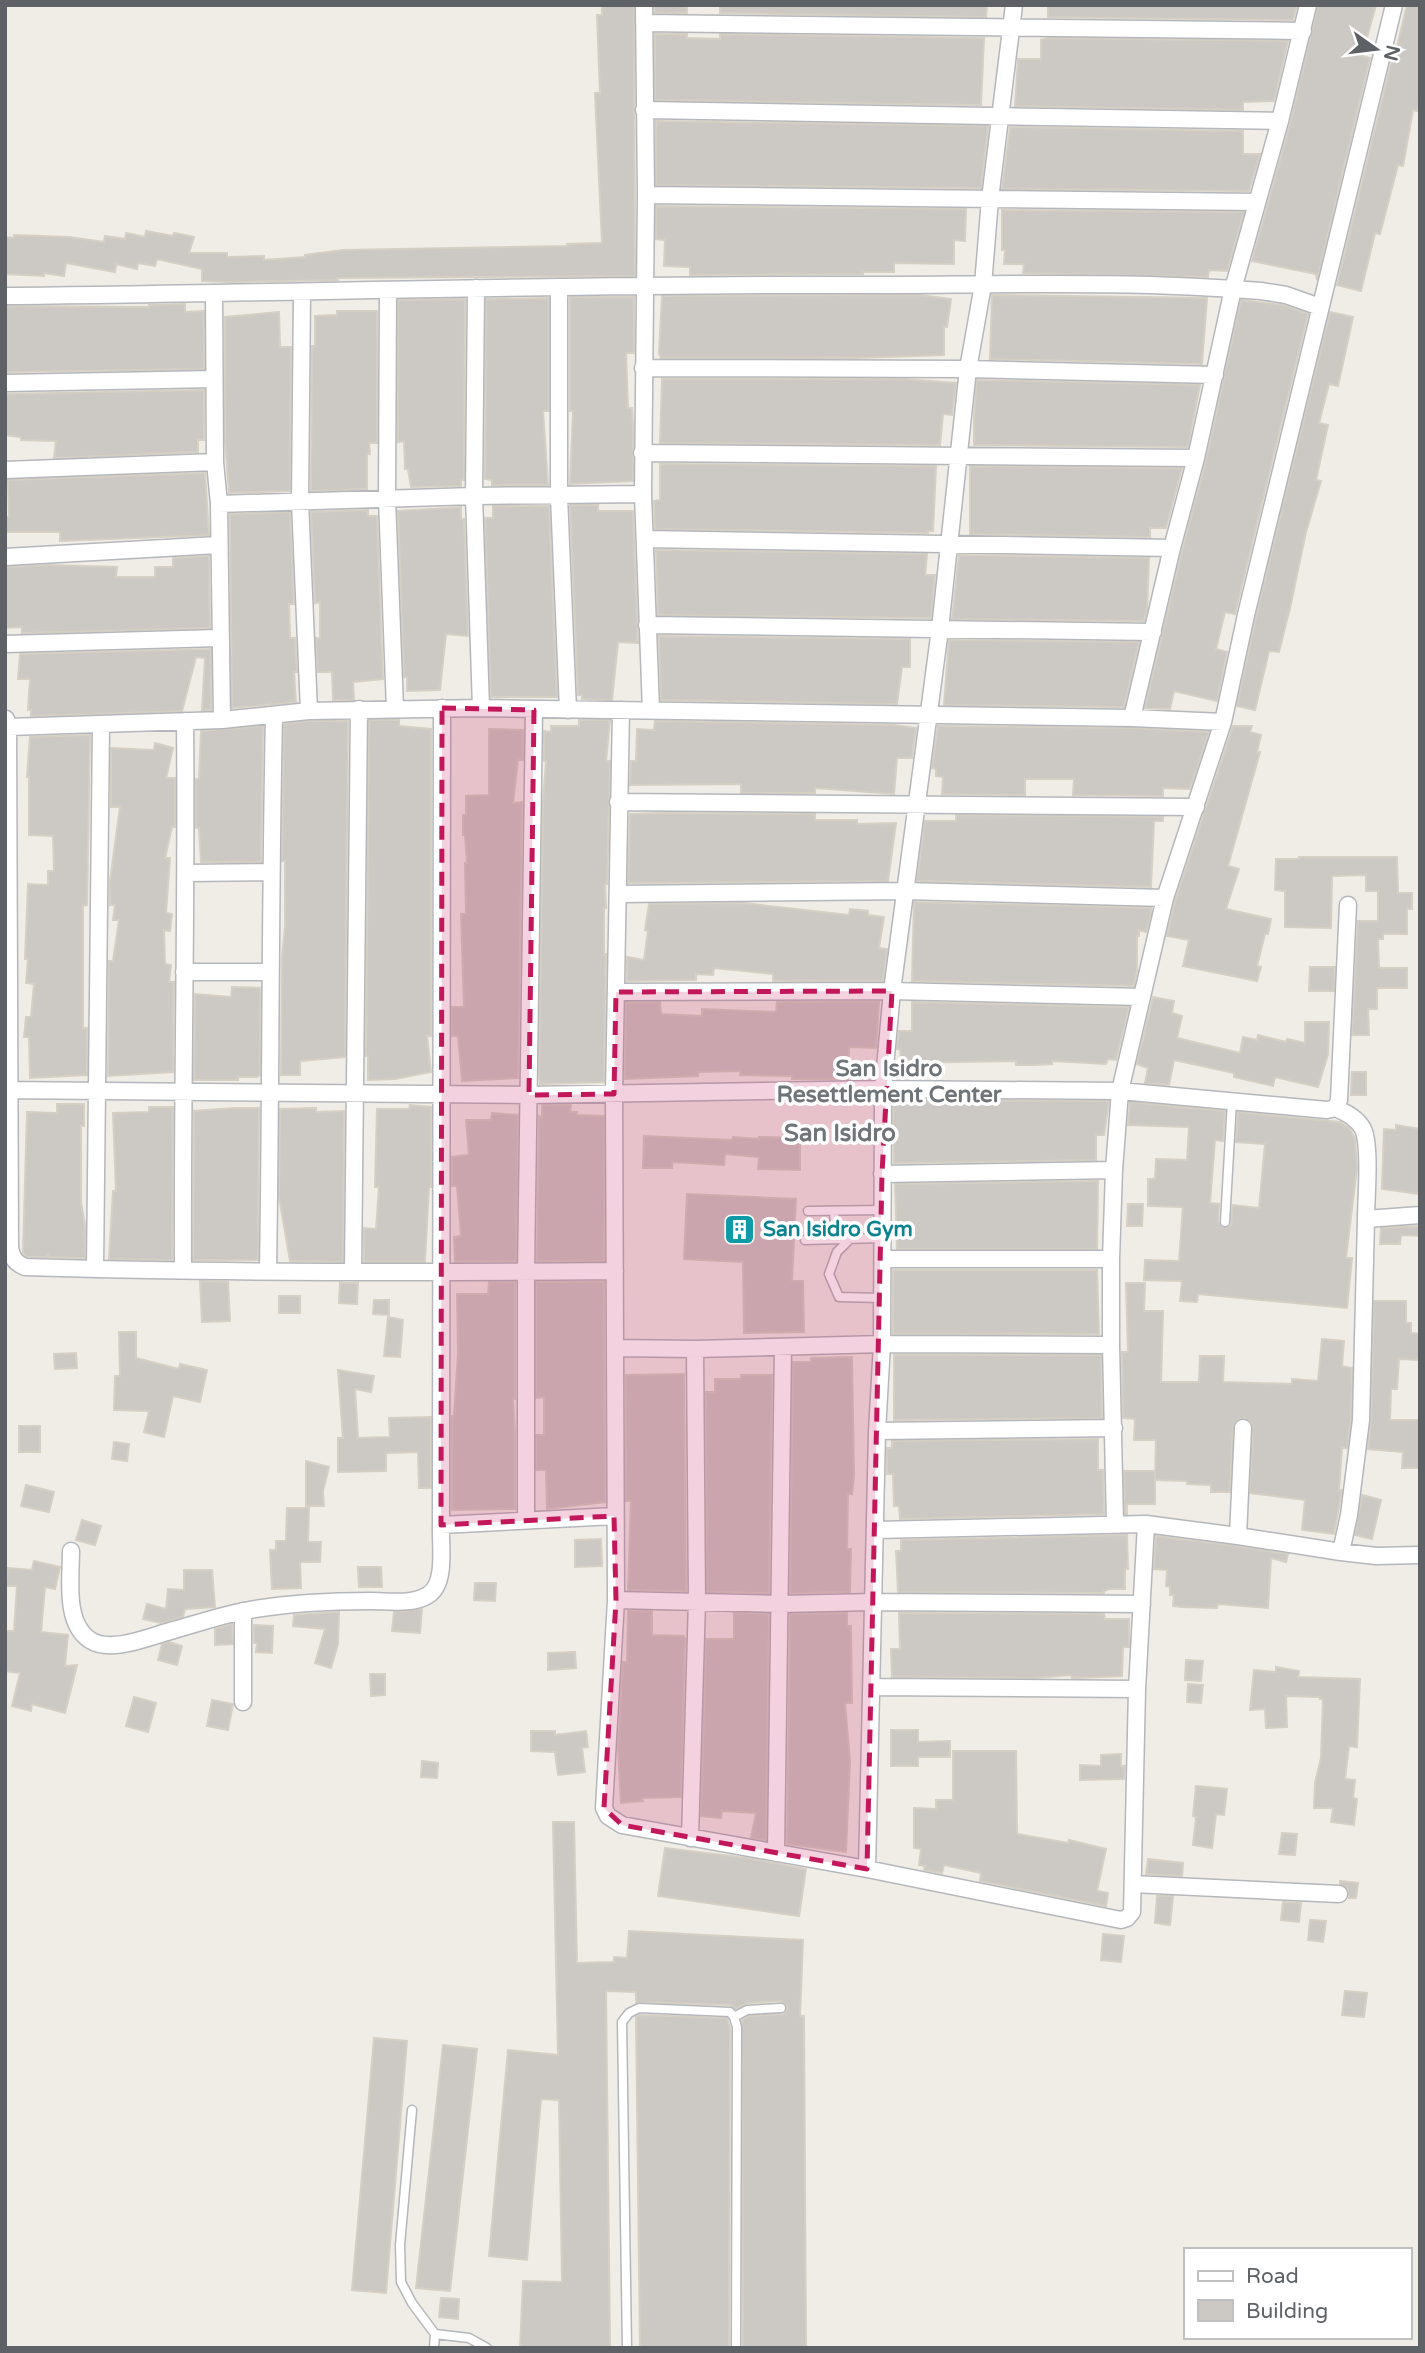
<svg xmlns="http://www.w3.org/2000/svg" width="1425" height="2353" viewBox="0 0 1425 2353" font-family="'Varela Round',sans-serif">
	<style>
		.building { fill: #ccc8c3; stroke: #d5cfc4; stroke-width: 2 }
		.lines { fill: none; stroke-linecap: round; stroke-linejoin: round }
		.lane-casing { stroke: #b4b7bb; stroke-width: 11 }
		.street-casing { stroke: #b4b7bb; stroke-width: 19 }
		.lane { stroke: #fff; stroke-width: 8 }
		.street { stroke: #fff; stroke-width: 16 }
		.marked { fill: #c2185b; fill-opacity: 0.2; stroke: #c2185b; stroke-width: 5; stroke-dasharray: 14 9; stroke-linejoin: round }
		.labels { text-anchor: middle; stroke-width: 7; stroke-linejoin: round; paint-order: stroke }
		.culture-label { font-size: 21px; font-weight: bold; fill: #0d838f; stroke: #fff; text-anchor: start }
		.neighbourhood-label { font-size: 23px; font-weight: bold; fill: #6f7479; stroke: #fff }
		.quarter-label { font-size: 24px; font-weight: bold; fill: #6f7479; stroke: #fff }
	</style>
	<rect width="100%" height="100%" fill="#f0ede6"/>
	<!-- building -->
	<path class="building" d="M602,5H634L635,276L337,278L338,280L231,282L202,281V269L157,259L155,266L138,263L137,269L116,264L115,272L66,263L64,276L44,273V276L5,274V237L14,238V235L69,237L104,242L105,236L125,239L126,233L145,237L146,231L173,236L174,233L194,237L189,253H227V257L264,256V260L305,257V255L343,250L567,246V244L602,243L595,93H600L597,15H602Z
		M654,5H687V13H655Z
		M720,5H987L986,17L720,13Z
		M1048,5H1297L1293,20L1048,17Z
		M1318,5H1376L1362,56L1370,58L1317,280L1316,274L1252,261L1290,124Z
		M1407,5H1420V97L1417,111L1413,110L1403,166L1398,165L1380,234L1375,233L1361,291L1337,285L1391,63H1393Z
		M655,34H687V38L720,39V34L984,38L981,105L655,100Z
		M1048,38L1288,41L1274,101L1243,102V110L1015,106L1018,59H1041V40Z
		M656,121L988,126L981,188L656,185Z
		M1010,127L1243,131V154H1260L1249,191L1002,189Z
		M656,206L966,209L965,241L954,240V264L894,263V272H863V274L690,275V267L664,266L665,240L656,239Z
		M1002,210L1244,212L1227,271L1209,270L1208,277L1023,273L1024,264H1004L1005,250H1002Z
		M920,295L951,299L947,327H944V355L857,358H661L659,353L662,296Z
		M992,295L1207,298L1202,364L990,359Z
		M570,297H634V353H626L628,408H632L633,426V481L570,484L573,411H570Z
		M549,298V411H543L548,485H492V480L485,479L486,299Z
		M465,299L464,480H461V486L411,487L408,469H405L404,441L398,442V300Z
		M1241,300L1283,305L1308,314L1235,614L1225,612L1216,649L1227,652L1217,701L1174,691L1170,709L1145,708L1182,551L1206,461Z
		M185,304V312L204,311V369L5,372V306L149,307V305Z
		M337,311H377V443H369L370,454H367V489L311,491L312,346H315V316L337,315Z
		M279,312L280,347H291L290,491L229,493L225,440V317Z
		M1330,312L1353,317L1338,386L1329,384L1319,423L1328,425L1316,480L1321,481L1306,532L1290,608L1279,652L1269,651L1255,710L1237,706L1256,617Z
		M662,379H904L956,383L952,415L943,414L940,445L660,443Z
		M977,380L1200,385L1188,447L974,445V416Z
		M204,390V440H198V452L54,458L56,441L21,440V437L5,435V394Z
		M660,464L936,466L933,531H928V533L655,529L654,501L660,500Z
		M970,466L1182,468L1166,528H1150V537L970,534Z
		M205,473L209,535L60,541V532H5V517H9L8,480Z
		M570,505H598V511H633L638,643L618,642L612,700L582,699V695H578Z
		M493,506H549L557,697H491L485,518H493Z
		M461,507V519H464L468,636L446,634L440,690L407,691V677H404L398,511Z
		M368,510V516H377L383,679L353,682L354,700H333L332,672H318L316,638H320V602L315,603L311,512Z
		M290,512L294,604H289L290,638H295L297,672H294L296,702L232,708L230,514Z
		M656,550L927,554L925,575H935L931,618L658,615Z
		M959,555L1149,558L1147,609L1144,621L952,619Z
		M209,556L210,628L22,633V627L5,628V567L48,565L117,567L116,577H155V567H173V558Z
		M659,636L910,639V667H902L897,704L661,700Z
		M949,640L1139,642L1124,707L944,705Z
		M211,649V710H202L205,658L196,657L182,711L31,716V710H28L30,679H18L20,654Z
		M369,720H399V726L431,729V1036H427L431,1072L395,1079L368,1080V1056H366Z
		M579,720H610L606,761H610L607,884H605L606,908H604V954H606L604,1082L542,1084H540L539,1076L543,801L546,761H544V731L551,732V726H579Z
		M310,721H348L345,1057L300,1061V1075H281L282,957L285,927V861H282L284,724Z
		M655,721L894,725L916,728L912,758H897L894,794L815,788V793H741V784L630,785L631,761H636L637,729L654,730Z
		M263,726L261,862H201L199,828H196V779H199L201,731Z
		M938,726L1132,728L1209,732L1190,789L1163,788V796L1073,795L1074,779H1025V795L942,794L943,777L936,776V769L932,768Z
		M1233,726H1252L1250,732L1261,735L1257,752H1260L1228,866L1239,869L1226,909L1271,919L1268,934H1265L1257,966L1261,967L1257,981L1183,966L1189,940L1167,936L1175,901Z
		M489,729L523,730V760H518L513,803L522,802L518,1078L462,1081L458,1036H452V1007H464L461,914H466L465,863H467L465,835H463V815H466V796L489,795Z
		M90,735L87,905L83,906V1028H87V1075L30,1078L29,1037H24L26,1017H31L34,984L26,983L28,959H25L28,884L48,885V871H54L53,836L29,835V777H27L30,737Z
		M155,743L173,748L166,778H175V827H172L165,858H170L166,913L172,914L170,931L164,930L165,964L171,965L169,982H174L173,1072L108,1076L109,961H113L119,920H113L115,905H110V881L120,807H111V748L154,750Z
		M661,813L815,814V820H857V824L896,823L888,881L628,883L630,814Z
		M956,815L1163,817V821H1154L1151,887L917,881L925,821H956Z
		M1299,857H1397L1398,893H1412V909H1407V934H1383V939H1378L1379,968H1407V988H1377V1009H1368L1369,1035H1352L1358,921H1378V891H1366V875L1332,876L1331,928L1285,927V891L1275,890L1276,859H1299Z
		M914,902L1151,908V914L1146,932L1139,930V936H1137V971L1134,986L912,981Z
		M743,903L849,915L850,909L868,911V915L884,917L879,948L887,949L883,981H773V974L714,968L713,975L696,974V980L627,981V957L644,960L648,931L645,930L649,904Z
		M1310,967H1335L1334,991H1309Z
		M232,987L260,988V1075L257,1077H238V1080H194L195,994L231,997Z
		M1153,997L1174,1001L1172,1013L1182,1016L1177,1038L1240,1053L1243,1037L1257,1040L1258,1035L1286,1042L1287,1039L1305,1043V1022H1329L1328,1054L1318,1087L1275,1077L1273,1086L1234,1077V1073L1174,1060L1169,1085L1145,1083L1148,1068L1137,1064Z
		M626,1002H660L661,1014L702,1016V1009L776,1012L777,1002H879L876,1048L849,1047L848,1079H792V1076L740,1075L741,1071L698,1072V1076L625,1079Z
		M912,1002L1129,1007L1116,1060L1108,1059L1106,1064L1052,1061V1064L1035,1065H1016V1061L901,1063L900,1049H897L899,1031H912Z
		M1352,1072H1366V1095H1351Z
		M893,1100L1109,1101L1104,1135H1096V1160L894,1163Z
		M1130,1102L1225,1111L1223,1141L1215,1140L1210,1203L1219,1204L1218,1222L1224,1228L1231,1225L1233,1205L1259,1208L1265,1144L1236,1142L1238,1112L1340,1122L1350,1129L1355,1139L1357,1168L1346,1258H1352L1347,1308L1198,1294L1197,1302L1180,1301L1182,1281L1144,1280L1145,1260L1179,1261L1183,1207L1148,1206V1179H1155L1156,1159L1187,1160L1189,1127L1128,1125Z
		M57,1104H84V1126H81V1203L85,1225V1258L48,1257V1254L47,1257H27L23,1253L27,1112L57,1113Z
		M410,1105L431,1107V1187H429L425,1262H364V1228L376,1229L379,1187H375L377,1109H409Z
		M542,1105H571L570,1112H577V1115L604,1116V1261H537L539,1116L542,1117Z
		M149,1107H173L172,1260L109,1259L113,1191H116L113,1113L149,1112Z
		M234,1108H259L258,1260H193L194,1111Z
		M316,1108V1112L344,1111L343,1262L290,1261L279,1197L280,1109Z
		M492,1113L518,1115L516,1261L455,1262L454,1237L461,1236L457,1186H452V1157L469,1155L466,1120H491Z
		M1396,1125L1420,1129V1194L1382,1189L1384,1129L1396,1130Z
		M644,1136L732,1140L733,1137L759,1139V1137L800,1138V1170L758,1169L759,1157L725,1154L724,1165L672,1162V1168H643Z
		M1098,1181L1097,1249H897L895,1184Z
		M687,1194L796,1199L792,1281H803L804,1332L744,1333L743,1262L684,1259Z
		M1128,1204H1143L1142,1226H1127Z
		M1420,1226V1236L1401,1235L1400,1244H1380L1381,1228Z
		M893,1270H1097L1099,1334H893Z
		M200,1281L228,1282L230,1321L202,1322Z
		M489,1282H515V1399H513L515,1435V1509L452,1510V1416H454L458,1353L457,1294H488Z
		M536,1282H604L605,1502L547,1509L546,1470H536V1435H544V1397L536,1398Z
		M340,1283H358L357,1304L339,1303Z
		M1126,1283H1145L1144,1311H1163L1161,1382H1199L1200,1356H1224L1223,1382L1292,1384V1379L1318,1381L1322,1339L1344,1341L1342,1366L1352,1368L1351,1419L1347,1448H1342L1339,1490H1342L1334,1534L1302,1530L1305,1500L1250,1493L1253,1428L1252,1423L1244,1418L1238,1419L1233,1427L1230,1492H1211V1485L1187,1484V1481L1155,1480L1156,1440H1134L1135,1419L1123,1418L1122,1352H1128Z
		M279,1296H300V1313H279Z
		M374,1300H389V1315L373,1314Z
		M1374,1301H1406V1323H1411V1333L1420,1334V1360L1399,1359L1397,1389H1391L1390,1420H1420V1468H1402L1403,1452L1368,1449L1371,1420Z
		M388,1317L403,1320L400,1357L384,1356Z
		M119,1332H136V1358L179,1369L180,1364L207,1370L200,1402L173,1396L164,1437L144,1432L149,1411L114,1410L115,1376H120Z
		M76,1353L77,1368L55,1369L54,1354Z
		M894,1355H1101L1102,1418L894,1420Z
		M852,1357L854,1476L852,1494H848L847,1549H851L850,1592L790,1593L793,1362H811V1358Z
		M338,1370L374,1376L371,1392L355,1389L358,1438L390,1437L389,1418L431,1417V1488H419L418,1452L386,1453V1471L338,1472V1438H343Z
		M684,1374L686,1591L628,1590L631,1501H626V1375Z
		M741,1375H772L769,1593L707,1592L706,1392H715V1379H741Z
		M19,1426H40V1452H19Z
		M1098,1439V1470H1103L1104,1514L900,1519L899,1506H894L893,1474H887V1448H892V1441Z
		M114,1442L129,1444L127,1461L112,1459Z
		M306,1461L329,1467L323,1491L324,1506H306Z
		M1124,1471H1155V1504H1127V1514H1125Z
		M26,1485L54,1492L49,1512L21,1506Z
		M1362,1495L1381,1500L1372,1539L1355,1535Z
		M287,1508H309L308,1542H321L320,1562H300L301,1588L272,1589L270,1550H276V1541H286Z
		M82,1520L101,1526L95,1545L76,1540Z
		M1127,1535L1128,1569H1125V1589H1109L1104,1591V1593L898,1592L896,1551H901V1540Z
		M1156,1536L1236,1546L1288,1554L1286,1562L1271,1558L1268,1608L1218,1604L1217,1608L1181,1607L1173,1606L1174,1595H1170V1587L1166,1586L1167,1570L1154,1569Z
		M601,1539L602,1566L575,1567V1540Z
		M34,1561L60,1567L55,1589L45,1587L41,1632L68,1635L65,1666L77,1665L65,1713L32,1704L31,1711L12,1706L20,1673L5,1671V1631H14L17,1586H6L8,1568L32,1570Z
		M358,1567H381L382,1587H359Z
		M184,1570H212L215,1607L185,1609L183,1617L161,1623L143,1619L147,1604L166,1609L168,1589L184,1590Z
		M475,1583H496L495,1601L474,1600Z
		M422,1609L420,1633L392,1631L394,1612Z
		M628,1611H652V1635L684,1636L685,1639L681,1797L642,1798L643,1801L621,1803L618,1750L623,1662H627Z
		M339,1612L338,1644L331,1668L315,1663L325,1629L293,1626L294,1615Z
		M734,1613L769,1614L766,1840L751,1838L756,1813L722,1811L721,1818L701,1816L706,1639H734Z
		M847,1613V1626H851L852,1703H845L850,1761L846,1852L787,1844L790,1614Z
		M899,1613L1104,1614L1105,1619H1129V1647H1123L1122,1676L1078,1678H1072L1071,1675L1036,1678L892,1677L891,1649H900Z
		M232,1624L233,1644L215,1645V1629Z
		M254,1625L273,1626L272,1653L256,1652L257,1643H254Z
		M169,1642L182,1646L177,1665L158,1660L162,1644Z
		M575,1652L576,1668L548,1670V1653Z
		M1186,1660L1203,1661L1201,1681L1185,1680Z
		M1276,1667L1299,1671L1298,1677L1360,1679L1357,1747L1349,1746L1345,1779L1355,1780L1353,1798L1357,1799L1354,1825L1331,1822L1333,1808H1314L1315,1783L1321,1758L1323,1699H1320V1697L1286,1696L1287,1727L1266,1728L1265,1709L1250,1710L1254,1670L1276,1672Z
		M370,1674H385V1695L371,1696Z
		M1188,1684L1203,1685L1201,1703L1187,1702Z
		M134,1697L156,1703L148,1732L126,1726Z
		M212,1700L233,1704L228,1730L207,1726Z
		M891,1730H918V1742L950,1741V1757H918V1766H891Z
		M531,1731H555V1735L586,1731L588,1747L582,1748L585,1772L558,1775L555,1752L531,1751Z
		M953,1751H1016L1017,1834L1068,1843L1069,1840L1106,1849L1097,1891L1108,1893L1106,1906L980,1881L981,1873L944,1865L942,1873L924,1870L925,1866L919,1865L921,1849L914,1848V1808L936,1809V1800H953Z
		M1121,1754V1766H1125L1124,1779L1080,1780V1765L1101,1766V1755Z
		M422,1761L438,1763L437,1778L421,1777Z
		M1196,1786L1227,1789L1224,1815L1216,1814L1212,1848L1193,1845L1196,1817L1193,1816Z
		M553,1822H574L577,1963L614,1962V1957L627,1958L629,1931L803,1940L800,2016H804L806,2348H743L742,2020L749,2016L784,2014L787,2010V2005L781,2001L747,2003L736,2009L730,2005L636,2002V1992L606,1991L610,2348H520L523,2281L562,2282L559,2100L541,2099L527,2260L489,2256L508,2050L558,2055Z
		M1282,1833L1297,1834L1295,1855L1279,1854Z
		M665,1848L747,1858L806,1869L799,1916L658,1896Z
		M1148,1859L1183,1863L1182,1876L1146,1874Z
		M1340,1881L1358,1883L1356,1898H1349L1348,1889L1340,1884Z
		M1157,1896H1173L1170,1925L1155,1923Z
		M1283,1902L1301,1903L1299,1922L1281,1920Z
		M1310,1920L1326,1921L1323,1942L1308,1940Z
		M1103,1934L1124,1936L1121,1962L1101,1960Z
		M1345,1991L1367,1993L1364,2017L1342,2015Z
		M640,2015L727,2018L730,2028L729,2348H640L636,2017Z
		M374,2038L407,2041L386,2293L352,2290Z
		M443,2045L477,2049L450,2291L416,2288Z
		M441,2298L459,2299L458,2319L439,2317Z"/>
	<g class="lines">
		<defs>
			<path id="lane" d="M808,1211L882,1210
				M834,1212L836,1238
				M1225,1222L1232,1101
				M851,1238L837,1252L829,1274L839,1297L882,1298
				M805,1240L882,1238
				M734,2017L747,2010L781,2008
				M412,2110L400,2245L401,2282L412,2303L435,2334L434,2348
				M435,2334L469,2338L487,2348
				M627,2348L622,2022L629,2013L639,2008L730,2012L734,2017L737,2027L736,2348"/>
			<path id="street" d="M644,5L646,195L643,494L651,710
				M644,23L1303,31
				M644,110L1280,121
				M646,195L1257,202
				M559,287V496L568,710
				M476,288L474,496L481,708
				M388,290L387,499L395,709
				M302,292L300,502L309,711
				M214,293L215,462L219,504L222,720
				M5,296C289,293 573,284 857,285C992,285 1127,280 1261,291L1286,295L1320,307
				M643,368L968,369L1215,375
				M5,383L214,379
				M642,453L1196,458
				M5,470L215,462
				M219,504L474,496L643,494
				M645,539L1172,548
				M5,557L218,545
				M647,625L1153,632
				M5,644L219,638
				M442,708L441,1525L614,1516
				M621,710L614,1094L616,1600L604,1808L608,1816L622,1825L867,1869L1121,1920L1127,1918L1132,1912L1137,1689L1146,1524
				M1132,718L1172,548L1196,458L1233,289L1280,121L1308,5
				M6,719L8,727L10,1247C12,1258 15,1263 25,1267C222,1273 419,1273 615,1271
				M8,727L222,720L309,711L481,708L1132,718L1223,722
				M618,802L1196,807
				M186,873L271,872
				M618,894L905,891L1165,898
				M184,972H269
				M616,992L892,991L1142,997
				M5,1090L529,1095L883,1089L1120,1091L1327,1110L1336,1108L1339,1100L1348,905
				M1336,1108C1346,1113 1357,1118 1363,1129C1371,1146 1366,1198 1366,1219
				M882,1174L1114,1170
				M883,1259H1111
				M95,1269L101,724
				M183,1270C182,1087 187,904 185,721
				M268,1271C271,1085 270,900 274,715
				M353,1271L359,709
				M616,1348L695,1349L882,1344L1111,1345
				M877,1431L1114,1428
				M526,1519V1272L534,710
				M1115,1524L1111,1345V1259L1114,1170L1120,1091L1165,898L1223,722L1246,615L1394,5
				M876,1530L1146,1524L1238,1536L1341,1552L1376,1556L1420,1555
				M1238,1536L1243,1428
				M71,1551C71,1578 64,1623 90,1640C110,1653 146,1638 167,1632C193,1625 218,1616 244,1611C286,1603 329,1601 371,1601C388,1601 413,1605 428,1595C447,1584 440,1544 441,1525
				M1341,1552L1349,1515L1361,1420L1366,1219L1420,1215
				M616,1600L780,1604L875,1602L1142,1604
				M873,1687L1137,1689
				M243,1702V1611
				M690,1838L697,1601L695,1349
				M776,1853L783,1347
				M867,1869L877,1431L882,1344L883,1089L892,991L940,629L968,369L983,285L990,199L1014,5
				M1133,1884L1339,1894"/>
		</defs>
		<!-- lane casing -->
		<use href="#lane" class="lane-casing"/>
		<!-- street casing -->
		<use href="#street" class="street-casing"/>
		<!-- lane -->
		<use href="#lane" class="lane"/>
		<!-- street -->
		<use href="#street" class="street"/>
	</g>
	<!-- marked area -->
	<path class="marked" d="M442,708L534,710L529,1095L614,1094L616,992L892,991L882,1174L867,1869L622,1825L604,1808L616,1600L614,1516L441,1525Z"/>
	<!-- icons -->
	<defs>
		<symbol id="building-square" viewBox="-11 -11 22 22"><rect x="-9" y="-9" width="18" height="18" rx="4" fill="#0f9aa8" stroke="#fff"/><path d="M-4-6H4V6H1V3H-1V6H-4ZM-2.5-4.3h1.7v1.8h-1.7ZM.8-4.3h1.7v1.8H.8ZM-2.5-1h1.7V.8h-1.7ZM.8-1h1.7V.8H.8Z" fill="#fff"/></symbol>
	</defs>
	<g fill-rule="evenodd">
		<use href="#building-square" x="722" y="1212" width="35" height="35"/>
	</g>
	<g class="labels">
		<!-- culture labels -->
		<g class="culture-label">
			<text x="763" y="1236">San Isidro Gym</text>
		</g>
		<!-- neighbourhood labels -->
		<g class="neighbourhood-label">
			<text x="889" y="1076">San Isidro<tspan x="889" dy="26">Resettlement Center</tspan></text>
		</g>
		<!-- quarter labels -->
		<g class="quarter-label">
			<text x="840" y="1141">San Isidro</text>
		</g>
	</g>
	<!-- border -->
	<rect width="1425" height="2353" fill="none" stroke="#5e6267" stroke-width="14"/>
	<!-- legend -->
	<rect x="1184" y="2248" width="228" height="91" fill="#ffffff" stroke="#bfc0c2" stroke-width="2"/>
	<rect x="1198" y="2271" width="35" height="10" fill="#ffffff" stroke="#bfc0c2" stroke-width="2"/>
	<text x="1246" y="2283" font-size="21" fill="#5e6267">Road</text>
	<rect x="1198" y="2300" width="35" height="21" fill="#ccc8c3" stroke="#bfc0c2" stroke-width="2"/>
	<text x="1246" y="2318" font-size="21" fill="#5e6267">Building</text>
	<!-- north arrow -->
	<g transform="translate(1376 49) rotate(104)" stroke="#ffffff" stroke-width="5" paint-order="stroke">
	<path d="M0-5L12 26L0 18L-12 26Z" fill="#5e6267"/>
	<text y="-10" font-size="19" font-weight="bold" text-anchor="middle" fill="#5e6267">N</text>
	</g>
</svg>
